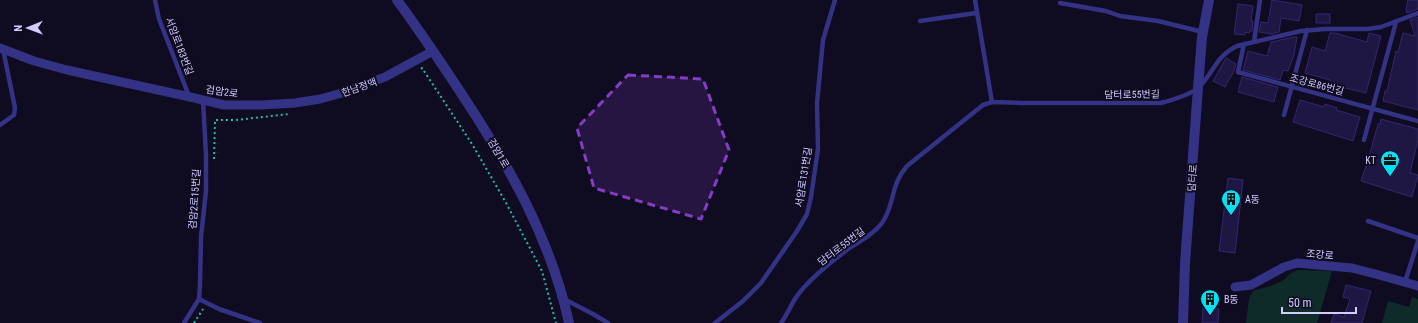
<svg xmlns="http://www.w3.org/2000/svg" width="1418" height="323" viewBox="0 0 1418 323" font-family="'Roboto Condensed','Noto Sans KR',sans-serif">
	<style>
		.green { fill: #0e2b2a }
		.building { fill: #1e1643; stroke: #342671 }
		.lines { fill: none; stroke-linecap: round; stroke-linejoin: round }
		.path { stroke: #24baaf; stroke-width: 2; stroke-dasharray: 2 3; stroke-linecap: butt }
		.service { stroke: #343284; stroke-width: 4.5 }
		.minor { stroke: #343284; stroke-width: 9 }
		.tertiary { stroke: #343284; stroke-width: 10 }
		.marked { fill: #843cc5; fill-opacity: 0.2; stroke: #843cc5; stroke-width: 3; stroke-dasharray: 8 5; stroke-linejoin: round }
		.labels { text-anchor: middle; stroke-width: 4; stroke-linejoin: round; paint-order: stroke }
		.street-label { font-size: 10px; fill: #d1cbff; stroke: #0f0b21 }
		.poi-label { font-size: 10px; fill: #d1cbff; stroke: #0f0b21; text-anchor: start }
	</style>
	<rect width="100%" height="100%" fill="#0f0b21"/>
	<!-- green -->
	<path class="green" d="M1298,270L1332,271L1317,323H1246L1249,298L1253,291C1262,288 1272,286 1280,282C1288,278 1289,272 1298,270Z
		M1412,297L1418,299V323H1382L1388,301L1409,307Z"/>
	<!-- building -->
	<path class="building" d="M1272,0L1302,5L1299,21L1281,18L1279,32L1272,34L1259,32L1261,22L1268,23Z
		M1408,0H1418V9L1407,13L1406,9Z
		M1238,4L1253,6L1251,21H1253L1252,31H1250L1249,33L1245,32V35L1234,34Z
		M1316,14H1330V23H1316Z
		M1418,17V110L1383,101L1385,91H1387L1396,51L1398,52L1403,33L1415,36L1410,20Z
		M1330,33H1335L1367,42L1369,33L1381,36L1366,93L1329,84L1330,80L1305,73L1312,47L1325,51Z
		M1294,37H1297L1294,55L1288,71L1283,70L1280,80L1243,70L1248,51L1267,56L1271,42Z
		M1226,58L1236,64L1234,71L1225,87L1213,81Z
		M1242,77L1278,87L1274,102L1238,92Z
		M1300,100L1324,107L1325,104L1337,108L1336,110L1360,117L1353,141L1293,122Z
		M1381,119L1418,129V140L1410,173L1418,175L1412,197L1361,181L1368,160L1378,124H1380Z
		M1228,178L1243,180L1235,253L1219,251Z
		M1346,285L1371,291L1362,323H1331L1334,314L1344,317L1350,299L1343,297Z
		M1203,308L1219,309L1218,323H1202Z"/>
	<g class="lines">
		<!-- path -->
		<path class="path" d="M421,69L422,68L472,144L505,201L542,271L556,323
			M214,159L215,120H236L289,114
			M194,323L203,309"/>
		<!-- service -->
		<path class="service" d="M155,0L159,19L189,96
			M975,0L992,102
			M1060,3L1106,11L1120,16L1158,21L1203,32
			M920,21L976,13
			M1254,42L1260,0
			M1244,44L1238,72L1418,121
			M1284,115L1307,30
			M0,125L14,115L15,108L3,49
			M1364,140L1396,22
			M1368,221L1418,238
			M1405,282L1418,241
			M199,299L219,309L260,323
			M564,299L593,314L608,323
			M184,323L199,299L200,285L201,237L206,191V155L203,100
			M715,323L743,301L761,283L797,231L807,214L811,197L818,149L817,103L823,40L835,0
			M781,323C787,315 790,307 795,299C803,286 817,274 829,264C835,259 842,254 848,249C860,241 873,235 882,223C895,205 890,185 907,166L983,105L992,102L1024,103H1161C1172,100 1191,95 1199,87C1214,72 1216,56 1237,46L1301,31L1325,29H1367L1381,27L1418,13"/>
		<!-- minor -->
		<path class="minor" d="M0,48L34,61L67,70L190,97L224,105H261L295,103L320,99L342,93L385,77L433,51
			M1235,287L1251,285L1284,267L1297,263L1352,268L1379,275L1418,286"/>
		<!-- tertiary -->
		<path class="tertiary" d="M397,0C419,30 440,61 461,93C508,164 551,239 569,323
			M1183,323L1185,263L1198,88L1202,37L1209,0"/>
	</g>
	<!-- marked area -->
	<path class="marked" d="M628,75L703,79L729,150L701,219L594,188L577,128Z"/>
	<!-- icons -->
	<defs>
		<symbol id="office-pin" viewBox="-11 -11 22 30"><path d="M0 17L-7.5 6A9.5 9.5 0 1 1 7.5 6Z" fill="#00e1f6" stroke="#0f0b21"/><path d="M-6-3h4V-5.5h4V-3h4V5H-6ZM-1-4.5V-3h2v-1.5ZM-6 0V1H6V0Z" fill="#111"/></symbol>
		<symbol id="building-pin" viewBox="-11 -11 22 30"><path d="M0 17L-7.5 6A9.5 9.5 0 1 1 7.5 6Z" fill="#00e1f6" stroke="#0f0b21"/><path d="M-4-6H4V6H1V3H-1V6H-4ZM-2.5-4.3h1.7v1.8h-1.7ZM.8-4.3h1.7v1.8H.8ZM-2.5-1h1.7V.8h-1.7ZM.8-1h1.7V.8H.8Z" fill="#111"/></symbol>
	</defs>
	<g fill-rule="evenodd">
		<use href="#office-pin" x="1379" y="149" width="22" height="30"/>
		<use href="#building-pin" x="1220" y="188" width="22" height="30"/>
		<use href="#building-pin" x="1199" y="288" width="22" height="30"/>
	</g>
	<g class="labels">
		<!-- street labels -->
		<g class="street-label">
			<text transform="translate(180 46) rotate(69)" y="4">서암로183번길</text>
			<text transform="translate(1317 84) rotate(15)" y="4">조강로86번길</text>
			<text transform="translate(359 87) rotate(-19)" y="4">한남정맥</text>
			<text transform="translate(222 91) rotate(8)" y="4">검암2로</text>
			<text transform="translate(1132 94) rotate(-1)" y="4">담터로55번길</text>
			<text transform="translate(499 153) rotate(60)" y="4">검암1로</text>
			<text transform="translate(803 177) rotate(-81)" y="4">서암로131번길</text>
			<text transform="translate(1192 178) rotate(-86)" y="4">담터로</text>
			<text transform="translate(194 199) rotate(-86)" y="4">검암2로15번길</text>
			<text transform="translate(841 246) rotate(-37)" y="4">담터로55번길</text>
			<text transform="translate(1320 254) rotate(5)" y="4">조강로</text>
		</g>
		<!-- poi labels -->
		<g class="poi-label">
			<text x="1376" y="164" text-anchor="end">KT</text>
			<text x="1245" y="203">A동</text>
			<text x="1224" y="303">B동</text>
		</g>
	</g>
	<!-- north arrow -->
	<g transform="translate(28 28) rotate(269)" stroke="#0f0b21" stroke-width="3" paint-order="stroke">
	<path d="M0-3L7 15L0 10L-7 15Z" fill="#d1cbff"/>
	<text y="-6" font-size="11" font-weight="bold" text-anchor="middle" fill="#d1cbff">N</text>
	</g>
	<!-- scale -->
	<path d="M1282 307v6h74v-6" fill="none" stroke="#d1cbff" stroke-width="2"/>
	<text x="1288" y="307" font-size="12" fill="#d1cbff" stroke="#0f0b21" stroke-width="3" paint-order="stroke">50 m</text>
</svg>
